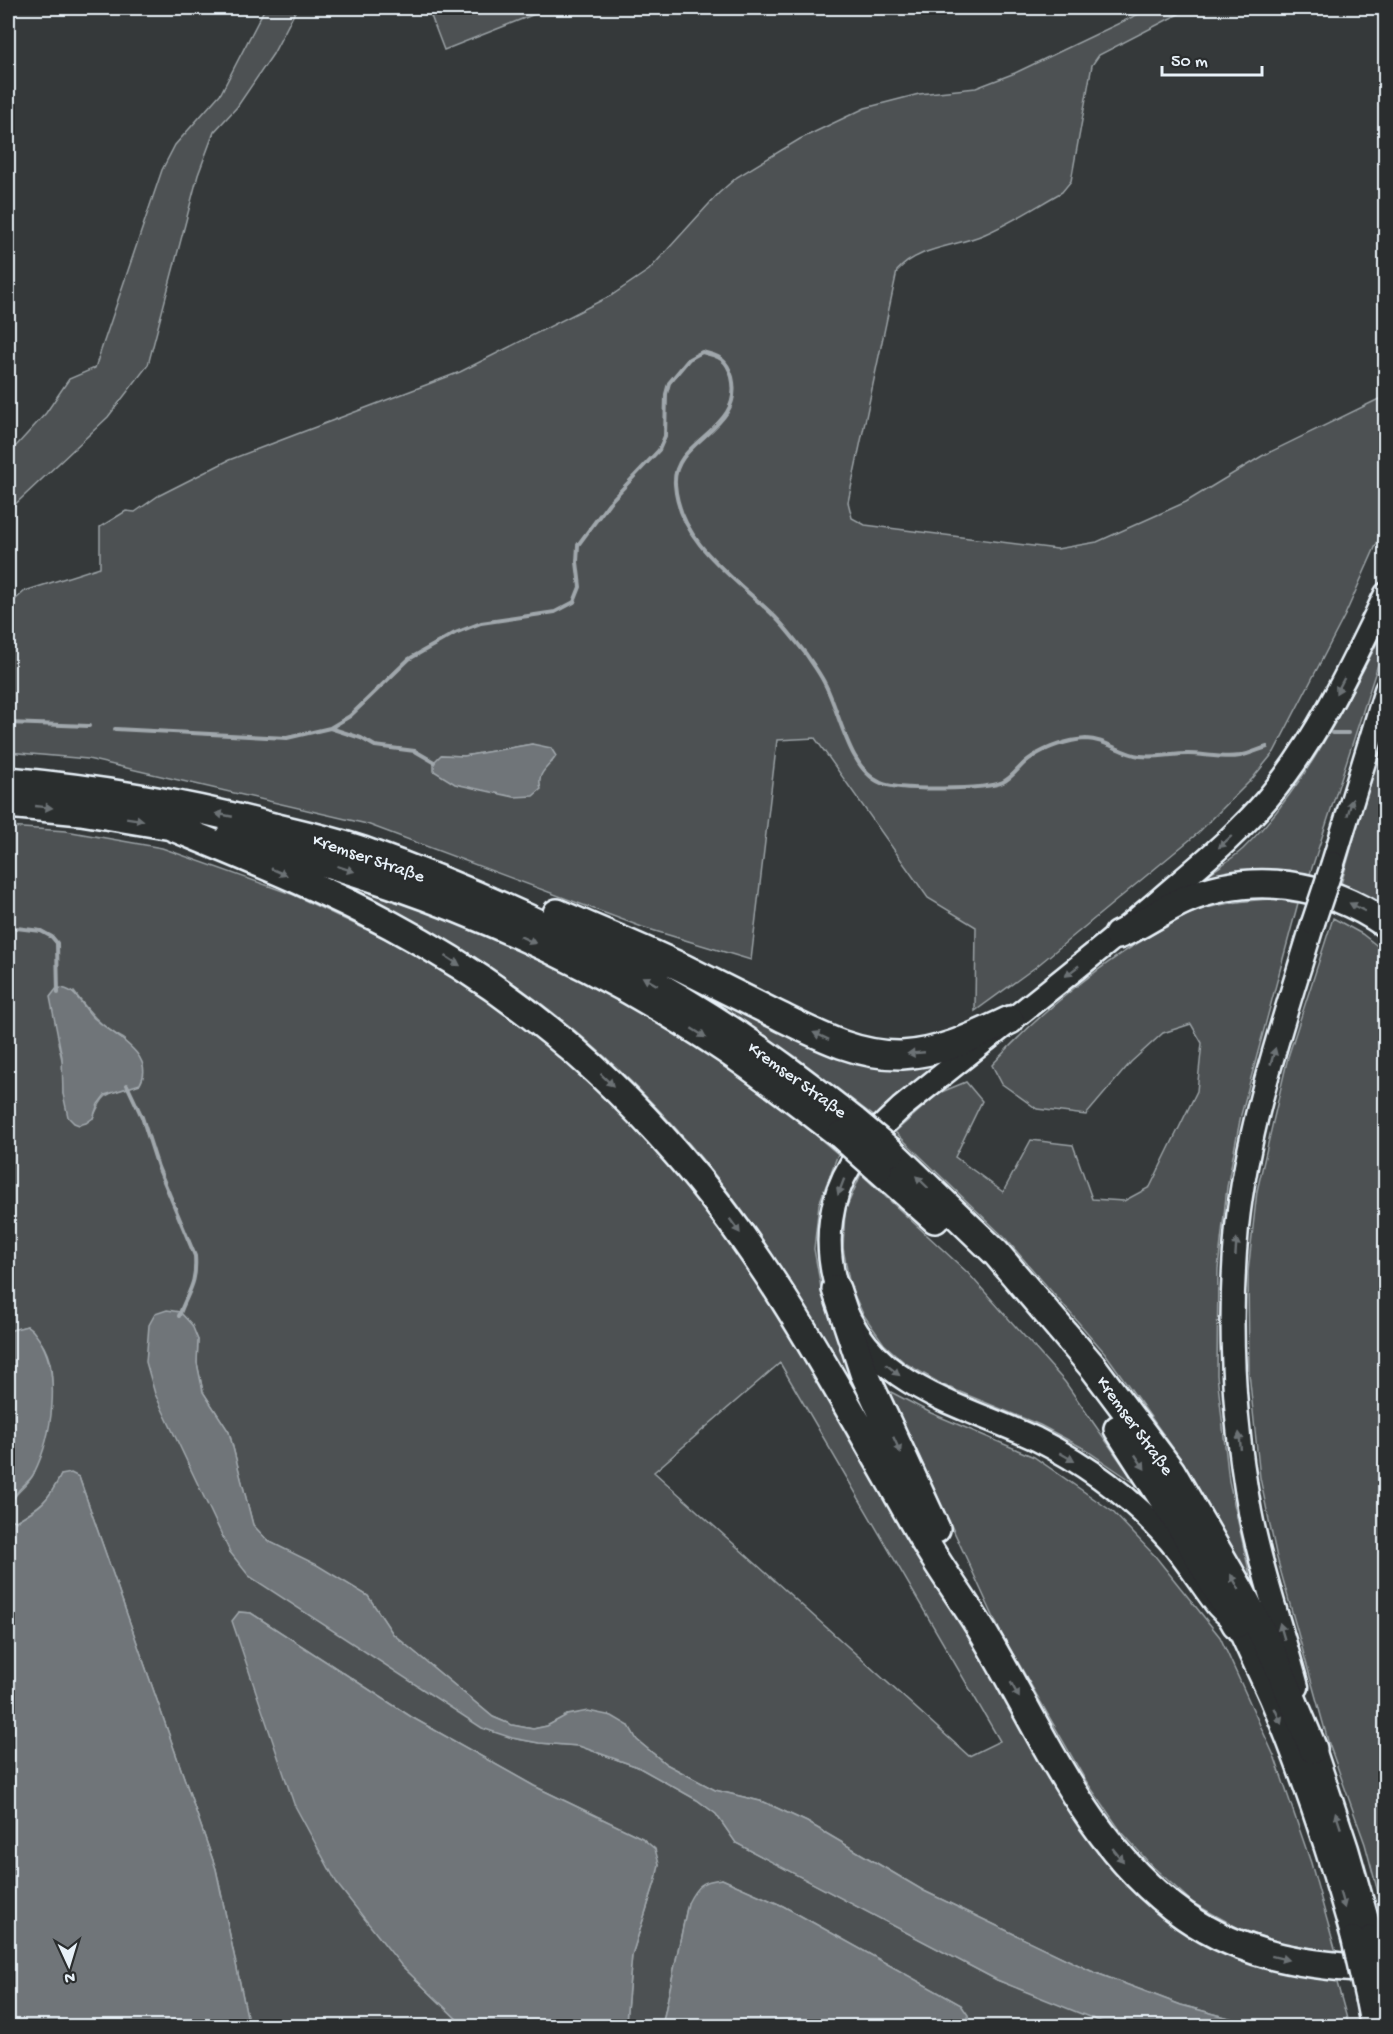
<svg xmlns="http://www.w3.org/2000/svg" width="1393" height="2034" viewBox="0 0 1393 2034" font-family="'Gochi Hand',sans-serif">
	<style>
		.green { fill: #4d5152; stroke: #9aa1a5; stroke-width: 1.5; fill-rule: evenodd }
		.water { fill: #707579; stroke: #a0a7ac; stroke-width: 1.5 }
		.lines { fill: none; stroke-linecap: round; stroke-linejoin: round }
		.stream { stroke: #a0a7ac; stroke-width: 4 }
		.major-casing { stroke: #e8f1f8; stroke-width: 27 }
		.highway-casing { stroke: #e8f1f8; stroke-width: 32 }
		.major { stroke: #2a2d2e; stroke-width: 22 }
		.highway { stroke: #2a2d2e; stroke-width: 27 }
		.major-bridge-casing { stroke: #e8f1f8; stroke-width: 27; stroke-linecap: butt }
		.highway-bridge-casing { stroke: #e8f1f8; stroke-width: 32; stroke-linecap: butt }
		.major-bridge { stroke: #2a2d2e; stroke-width: 22 }
		.highway-bridge { stroke: #2a2d2e; stroke-width: 27 }
		.oneway { fill: #6c7275 }
		.labels { text-anchor: middle; stroke-width: 4.5; stroke-linejoin: round; paint-order: stroke }
		.street-label { font-size: 18px; fill: #e8f1f8; stroke: #2a2d2e }
	</style>
	<rect width="100%" height="100%" fill="#35393a"/>
	<filter id="ink" filterUnits="userSpaceOnUse"><feTurbulence type="fractalNoise" baseFrequency=".0167" numOctaves="2"/><feDisplacementMap in="SourceGraphic" scale="12" xChannelSelector="R" yChannelSelector="G"/><feConvolveMatrix kernelMatrix="1 2 1 2 8 2 1 2 1" color-interpolation-filters="sRGB"/></filter>
	<g filter="url(#ink)">
		<!-- green -->
		<path class="green" d="M265,8H297L273,54L237,107L214,132L198,175L148,365L108,417L8,511V452L17,445L46,413L69,379L95,368L162,170L175,145L221,93Z
			M428,8H550L444,50Z
			M1151,8H1190L1099,55L1092,65L1071,181L1062,192C1037,206 1011,223 985,234C956,247 919,246 897,271L848,502L852,518L865,525L1057,549L1097,542L1186,502L1262,456L1385,396V525L1345,615L1274,752L1252,779L1198,833L1037,966L975,1011L976,927L928,898L815,738L777,740L751,960L642,927L367,824L88,759L8,752V606L25,591L100,567V527L126,511L135,512L158,496L229,460L460,372L612,295L649,270L719,193L737,177L800,139L865,108L919,94L976,88L1015,73ZM532,744L552,762L543,769L538,780L441,755L464,756Z
			M1385,628V643L1310,874L1274,870H1243L1202,879C1215,869 1231,860 1243,849C1306,787 1345,705 1385,628Z
			M1385,729V909L1341,884Z
			M8,827L66,831L162,848L294,895L388,940L444,971L492,1003L537,1036L586,1079L627,1118L669,1164L731,1241L888,1496L973,1645L1064,1798L1136,1891L1336,1979L1349,2026H1259L1181,2005L1091,1971L924,1891L807,1822L764,1802L715,1790L666,1764L637,1740L629,1726L567,1715L547,1726L533,1729L512,1725L493,1717L393,1634L368,1596L317,1566L268,1541L253,1525L229,1432L203,1392L197,1363L198,1340L180,1312L230,1552L512,1738L539,1743L579,1746L638,1767L697,1800L716,1814L736,1843L997,1980L1116,2026H969L968,2016L961,2005L783,1906L722,1879L688,1903L662,2026H624L626,2021L632,1955L656,1879L659,1864L642,1838L534,1786L413,1718L251,1613L239,1612L401,1965L464,2026H249L216,1869L79,1477L61,1475C48,1501 41,1506 16,1521L9,1519C3,1497 28,1489 34,1473C39,1461 40,1446 43,1433C49,1404 59,1375 44,1347C40,1340 32,1333 27,1326L8,1331ZM74,992C90,1013 100,1026 124,1039L129,1088C106,1092 102,1096 93,1118L63,1094L64,1069L58,1042ZM780,1363L1000,1741L969,1756L654,1472Z
			M332,880C483,922 642,1001 768,1096C792,1114 815,1135 838,1154L819,1204L814,1249L822,1293L842,1350L866,1411C839,1365 814,1318 785,1274C713,1159 618,1055 506,978C451,940 391,910 332,880Z
			M1274,899L1298,903L1241,1115L1227,1187L1218,1269L1217,1375L1229,1481L1251,1580L1183,1462L1105,1353L1005,1238L895,1132L939,1093L966,1082L982,1101L955,1157L1003,1192L1031,1140L1073,1145L1092,1199L1124,1201L1150,1187L1197,1091L1202,1043L1191,1024L1163,1033L1131,1062L1086,1115L1037,1109L1002,1084L992,1065C1039,1013 1106,958 1168,926C1177,921 1187,914 1197,911C1221,903 1248,900 1274,899Z
			M1333,918L1362,934L1385,952V1918L1365,1844L1328,1741L1277,1558L1260,1478L1249,1373L1248,1272L1257,1191L1288,1057Z
			M633,957L821,1050L946,1060L875,1117L795,1056L744,1023Z
			M861,1174L968,1273L1065,1382L1136,1484L1083,1448L1040,1425L943,1385L905,1363L884,1344L863,1314L850,1286L843,1248L845,1211Z
			M889,1391L931,1413L1034,1457L1113,1512L1155,1556L1220,1637L1275,1758L1311,1863L1336,1952L1282,1943L1240,1929L1193,1903L1151,1865L1120,1830L1086,1781L1000,1631Z"/>
		<!-- water -->
		<path class="water" d="M532,744L551,748L556,756C548,769 536,772 541,789L533,796L514,797L455,784L434,771V762L441,755L464,756Z
			M57,988C77,987 81,1007 95,1019C112,1034 157,1055 140,1084L105,1095L98,1104L93,1118L86,1123L79,1125L74,1123L68,1117L63,1094L62,1057L50,997Z
			M167,1310L180,1312L192,1325L198,1340L197,1363L203,1392L229,1432L253,1525L268,1541L317,1565L368,1596L393,1634L493,1717L512,1725L533,1729L547,1726L567,1715L588,1711L612,1716L629,1726L637,1740L666,1764L715,1790L764,1802L807,1822L924,1891L1091,1971L1181,2005L1259,2026H1116L1104,2023L997,1980L736,1843L716,1814L697,1800L638,1767L579,1746L539,1743L512,1738L482,1728L249,1576L230,1552L155,1394L146,1362L149,1325L155,1314Z
			M27,1326C33,1329 35,1334 39,1339C62,1374 52,1437 34,1473C31,1480 24,1484 19,1490C14,1496 11,1504 8,1510V1331Z
			M71,1473L79,1477L216,1869L249,2026H8V1515L9,1519L16,1521C41,1507 48,1501 61,1475Z
			M239,1612L251,1613L413,1718L534,1786L642,1838L655,1849L659,1864L656,1879L632,1955L626,2021L624,2026H464L401,1965L338,1885L294,1804L232,1621Z
			M722,1879L783,1906L961,2005L968,2015L969,2026H662L688,1903C697,1885 702,1881 722,1879Z"/>
		<g class="lines">
			<!-- stream -->
			<path class="stream" d="M8,723L89,726
				M330,728L361,738L375,746L415,751L434,762
				M115,729L287,738L330,728L350,716L409,659L455,633L481,623L555,612L574,602L580,587L577,562L578,545L609,503L659,450L665,436L666,394L669,383L689,359L702,352C719,356 727,359 732,377C745,431 672,439 675,484C679,544 737,579 775,617C786,628 796,642 806,654C812,663 819,672 824,682C840,711 848,769 881,783C898,791 987,790 1003,782C1015,776 1021,763 1032,757C1047,747 1068,740 1086,739C1105,739 1121,754 1140,756C1156,758 1172,754 1188,754C1205,754 1223,759 1240,756C1249,754 1258,750 1267,747
				M1332,733H1348
				M8,927L41,931L52,937L57,943L58,993
				M127,1085L142,1117L158,1167L195,1256C197,1285 188,1291 179,1316"/>
			<defs>
				<path id="major" d="M1333,863L1386,690
					M1297,1687C1282,1629 1261,1571 1250,1512C1233,1418 1228,1322 1237,1227C1248,1123 1283,1023 1313,923
					M1309,1734L1347,1849L1372,1937
					M1353,1938C1330,1856 1304,1776 1271,1698C1263,1680 1254,1662 1246,1644C1243,1638 1240,1630 1236,1624C1231,1617 1223,1612 1217,1605C1201,1584 1186,1560 1169,1540C1132,1498 1086,1464 1036,1439C991,1418 941,1404 899,1375C833,1329 808,1234 851,1164C864,1142 883,1125 901,1108C987,1038 1075,972 1159,900C1197,867 1236,836 1268,798C1318,738 1352,664 1386,594
					M1367,2000L1372,2026"/>
				<path id="highway" d="M8,781C97,789 186,804 273,827C303,834 334,841 363,851C494,898 622,958 738,1035C778,1062 816,1091 854,1121
					M8,804L81,811L184,828
					M168,825C243,856 319,886 391,925C500,983 597,1061 677,1154C764,1253 827,1370 892,1484C906,1509 920,1535 936,1560C953,1587 972,1613 988,1641C1045,1738 1090,1850 1185,1916C1247,1959 1313,1966 1385,1970
					M230,837C405,879 575,948 725,1049C765,1076 803,1106 841,1135
					M557,913C599,931 641,948 683,968C713,983 743,998 773,1013C814,1033 854,1056 902,1055C941,1053 975,1036 1010,1020
					M1118,935C1141,926 1161,910 1184,900C1252,871 1325,882 1386,924
					M891,1152L996,1253L1093,1367L1171,1471L1240,1590L1275,1658L1313,1749
					M878,1168L935,1219
					M836,1289L864,1373L936,1529
					M1118,1429L1185,1533L1236,1624"/>
			</defs>
			<!-- major casing -->
			<use href="#major" class="major-casing"/>
			<!-- highway casing -->
			<use href="#highway" class="highway-casing"/>
			<!-- major -->
			<use href="#major" class="major"/>
			<!-- highway -->
			<use href="#highway" class="highway"/>
			<defs>
				<path id="major-bridge" d="M1313,923L1333,863
					M1372,1937L1386,1999
					M1353,1938L1367,2000"/>
				<path id="highway-bridge" d="M854,1121L891,1152
					M841,1135L878,1168"/>
			</defs>
			<!-- major-bridge casing -->
			<use href="#major-bridge" class="major-bridge-casing"/>
			<!-- highway-bridge casing -->
			<use href="#highway-bridge" class="highway-bridge-casing"/>
			<!-- major-bridge -->
			<use href="#major-bridge" class="major-bridge"/>
			<!-- highway-bridge -->
			<use href="#highway-bridge" class="highway-bridge"/>
		</g>
		<!-- one-way arrows -->
		<defs><path id="oneway-solid" d="M-6-.8H1V-3.2L6.5 0L1 3.2V.8H-6Z" transform="scale(1.5)"/></defs>
		<g class="oneway">
			<use href="#oneway-solid" transform="translate(1340 686) rotate(118)"/>
			<use href="#oneway-solid" transform="translate(44 807) rotate(6)"/>
			<use href="#oneway-solid" transform="translate(1350 807) rotate(-73)"/>
			<use href="#oneway-solid" transform="translate(224 815) rotate(-169)"/>
			<use href="#oneway-solid" transform="translate(135 819) rotate(9)"/>
			<use href="#oneway-solid" transform="translate(1225 842) rotate(138)"/>
			<use href="#oneway-solid" transform="translate(346 869) rotate(18)"/>
			<use href="#oneway-solid" transform="translate(279 872) rotate(23)"/>
			<use href="#oneway-solid" transform="translate(1357 907) rotate(-153)"/>
			<use href="#oneway-solid" transform="translate(528 940) rotate(25)"/>
			<use href="#oneway-solid" transform="translate(453 961) rotate(33)"/>
			<use href="#oneway-solid" transform="translate(1072 971) rotate(142)"/>
			<use href="#oneway-solid" transform="translate(650 981) rotate(-150)"/>
			<use href="#oneway-solid" transform="translate(699 1033) rotate(32)"/>
			<use href="#oneway-solid" transform="translate(821 1036) rotate(-155)"/>
			<use href="#oneway-solid" transform="translate(916 1053) rotate(175)"/>
			<use href="#oneway-solid" transform="translate(1273 1056) rotate(-74)"/>
			<use href="#oneway-solid" transform="translate(607 1080) rotate(44)"/>
			<use href="#oneway-solid" transform="translate(922 1182) rotate(-136)"/>
			<use href="#oneway-solid" transform="translate(841 1187) rotate(111)"/>
			<use href="#oneway-solid" transform="translate(735 1226) rotate(54)"/>
			<use href="#oneway-solid" transform="translate(1236 1247) rotate(-86)"/>
			<use href="#oneway-solid" transform="translate(893 1370) rotate(39)"/>
			<use href="#oneway-solid" transform="translate(1240 1441) rotate(-96)"/>
			<use href="#oneway-solid" transform="translate(897 1445) rotate(65)"/>
			<use href="#oneway-solid" transform="translate(1067 1457) rotate(30)"/>
			<use href="#oneway-solid" transform="translate(1140 1462) rotate(56)"/>
			<use href="#oneway-solid" transform="translate(1235 1582) rotate(-120)"/>
			<use href="#oneway-solid" transform="translate(1282 1631) rotate(-106)"/>
			<use href="#oneway-solid" transform="translate(1015 1690) rotate(61)"/>
			<use href="#oneway-solid" transform="translate(1278 1716) rotate(67)"/>
			<use href="#oneway-solid" transform="translate(1338 1820) rotate(-108)"/>
			<use href="#oneway-solid" transform="translate(1118 1855) rotate(51)"/>
			<use href="#oneway-solid" transform="translate(1342 1900) rotate(74)"/>
			<use href="#oneway-solid" transform="translate(1280 1958) rotate(14)"/>
		</g>
	</g>
	<g class="labels">
		<!-- street labels -->
		<g class="street-label">
			<text transform="translate(369 857) rotate(19)" y="6">Kremser Straße</text>
			<text transform="translate(798 1079) rotate(36)" y="6">Kremser Straße</text>
			<text transform="translate(1136 1425) rotate(54)" y="6">Kremser Straße</text>
		</g>
	</g>
	<!-- margin -->
	<rect width="1393" height="2034" fill="none" stroke="#2a2d2e" stroke-width="30"/>
	<rect x="15" y="15" width="1363" height="2004" fill="none" stroke="#e8f1f8" stroke-width="2" filter="url(#ink)"/>
	<!-- north arrow -->
	<g transform="translate(69 1965) rotate(176)" stroke="#2a2d2e" stroke-width="4.5" paint-order="stroke">
	<path d="M0-4.5L10 22L0 15L-10 22Z" fill="#e8f1f8"/>
	<text y="-9" font-size="16" font-weight="bold" text-anchor="middle" fill="#e8f1f8">N</text>
	</g>
	<!-- scale -->
	<path d="M1162 66v9h100v-9" fill="none" stroke="#e8f1f8" stroke-width="3"/>
	<text x="1171" y="66" font-size="18" fill="#e8f1f8" stroke="#2a2d2e" stroke-width="4.5" paint-order="stroke">50 m</text>
</svg>
